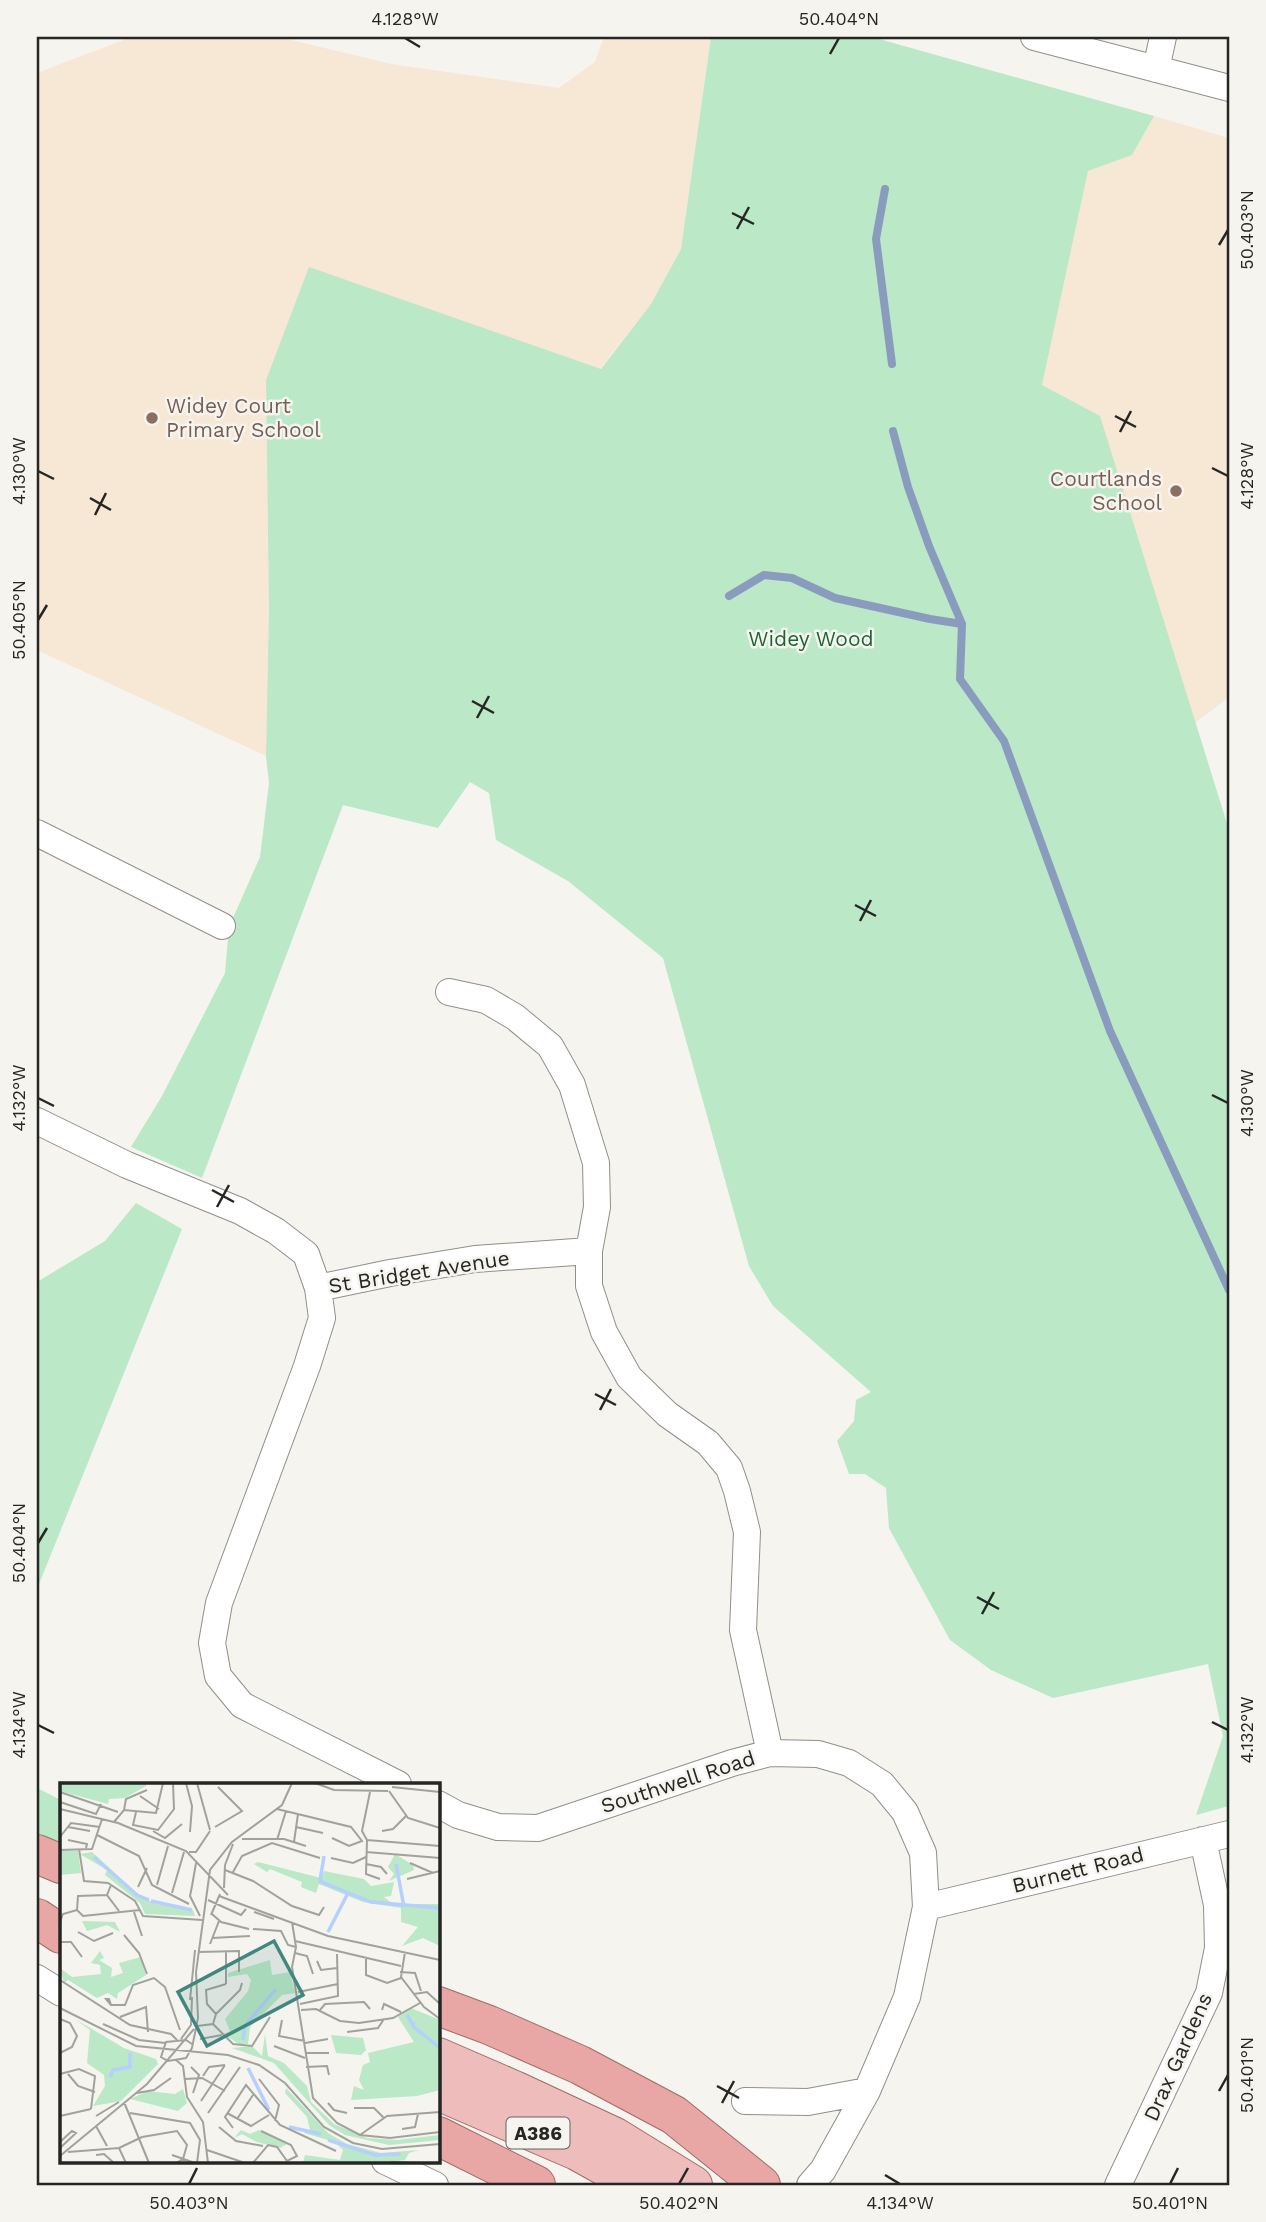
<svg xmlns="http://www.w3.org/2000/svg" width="1266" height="2222" viewBox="0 0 1266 2222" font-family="'Work Sans',sans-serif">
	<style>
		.education { fill: #f7e7d5 }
		.green { fill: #bbe8c6 }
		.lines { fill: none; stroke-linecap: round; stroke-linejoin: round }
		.stream { stroke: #8a9cbd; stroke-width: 8 }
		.minor-casing { stroke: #908f8a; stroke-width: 28 }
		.primary-casing { stroke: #a16b68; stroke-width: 40 }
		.trunk-casing { stroke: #a16b68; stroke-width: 40 }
		.minor { stroke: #fff; stroke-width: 26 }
		.primary { stroke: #eebcbb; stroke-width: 38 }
		.trunk { stroke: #e8a6a4; stroke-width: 38 }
		.ticks { fill: none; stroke: #262624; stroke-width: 2.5 }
		.education-dot { fill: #8d6e63; stroke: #f5f4ee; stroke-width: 2.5 }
		.labels { text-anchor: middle; stroke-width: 5; stroke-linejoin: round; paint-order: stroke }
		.shield { fill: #f5f4ee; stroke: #646461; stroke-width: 2 }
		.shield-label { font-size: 19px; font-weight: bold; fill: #262624 }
		.education-label { font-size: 21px; fill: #785e54; stroke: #f5f4ee; text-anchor: start }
		.park-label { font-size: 21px; fill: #1b6537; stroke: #f5f4ee }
		.street-label { font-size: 21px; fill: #262624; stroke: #f5f4ee }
		.inset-river { fill: none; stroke: #b5cfff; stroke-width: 3.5 }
		.inset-road { fill: none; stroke: #a2a29d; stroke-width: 2 }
		.view { fill: #418780; fill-opacity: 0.15; stroke: #418780; stroke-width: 3.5 }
		.inset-edge { fill: none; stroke: #262624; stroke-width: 3.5 }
		.neatline { fill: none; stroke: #262624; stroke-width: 2.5 }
		.ticks-label { font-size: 18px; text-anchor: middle; fill: #262624 }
	</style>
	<rect width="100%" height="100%" fill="#f5f4ee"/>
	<!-- education -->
	<path class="education" d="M141,37H279L391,64L559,88L595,62L604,37H711L681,249L651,304L600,369L309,268L266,380L269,609L266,756L37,650V73L129,38Z
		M1154,116L1229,138V697L1195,723L1100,417L1042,385L1088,171L1132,155Z"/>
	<!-- green -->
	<path class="green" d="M711,37H872L1154,116L1132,155L1088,171L1042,385L1100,416L1229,830V1806L1196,1815L1223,1736L1208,1664L1053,1698L991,1670L950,1640L889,1528L886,1488L865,1474H849L837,1441L854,1421L856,1400L871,1392L773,1306L749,1266L663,958L568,881L496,840L489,793L470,782L438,828L343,805L202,1178L131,1147L162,1096L225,973L229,927L260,857L269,783L266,756L269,609L266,380L309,267L601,369L651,304L681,249Z
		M136,1203L182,1229L37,1589V1282L105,1241Z
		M37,1788L61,1800V1852L37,1840Z"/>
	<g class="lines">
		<!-- stream -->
		<path class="stream" d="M885,189L876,239L892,364
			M893,431L908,487L929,546L962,624L960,679L1004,741L1110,1031L1229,1290
			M729,596L764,575L792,578L835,598L930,619L962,624"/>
		<defs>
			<path id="minor" d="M1034,37L1229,88
				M1156,69L1163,37
				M37,833L222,926
				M449,992L486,1000L515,1017L550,1046L572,1085L596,1163L597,1207L589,1251V1286L604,1332L629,1377L667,1414L708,1443L729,1468L737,1491L747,1532L743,1630L770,1753
				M37,1121L127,1165L240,1211L276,1231L306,1254L318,1288L322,1318L307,1366L219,1603L212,1643L218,1676L242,1705L398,1784
				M318,1288L390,1273L475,1259L589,1251
				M438,1804L458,1815L498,1827L538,1828L732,1763L770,1753L818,1754L849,1763L882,1784L905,1812L923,1853L926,1907L907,1997L867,2091L823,2170L810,2185
				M926,1907L1229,1834
				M37,1978L61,1993
				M745,2101L808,2102L867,2091
				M385,2161L435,2185
				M1118,2185L1209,1993L1218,1948L1217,1905L1203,1840"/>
			<path id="primary" d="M438,2057L514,2090L615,2137L693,2185
				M438,2091L577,2151L638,2185"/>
			<path id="trunk" d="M37,1854L61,1864
				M37,1918L61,1934
				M438,2006L489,2025L580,2065L674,2115L761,2185
				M438,2136L536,2185"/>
		</defs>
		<!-- minor casing -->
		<use href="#minor" class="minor-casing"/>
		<!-- primary casing -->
		<use href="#primary" class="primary-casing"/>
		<!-- trunk casing -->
		<use href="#trunk" class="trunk-casing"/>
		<!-- minor -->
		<use href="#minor" class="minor"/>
		<!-- primary -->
		<use href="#primary" class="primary"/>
		<!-- trunk -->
		<use href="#trunk" class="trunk"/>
	</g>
	<!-- ticks -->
	<path class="ticks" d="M405,38L420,47M830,54L839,38M732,213L754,224M737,229L749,207M1219,245L1228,230M1115,416L1136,427M1120,432L1131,411M1212,468L1228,476M38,471L54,479M90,498L111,510M95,515L106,493M38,620L47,605M472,701L494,713M477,718L489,696M855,905L876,916M860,921L871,900M1212,1095L1228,1103M38,1098L54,1106M212,1190L234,1202M217,1207L229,1185M595,1394L616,1405M600,1410L611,1389M38,1543L47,1528M977,1597L999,1609M982,1614L994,1592M1212,1722L1228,1730M38,1725L54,1733M717,2086L739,2098M1219,2091L1228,2075M722,2103L734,2081M885,2175L900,2184M189,2184L197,2168M679,2184L688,2168M1170,2184L1178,2168"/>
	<!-- markers -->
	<g class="education-dot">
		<circle cx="152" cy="418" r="7"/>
		<circle cx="1176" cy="491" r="7"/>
	</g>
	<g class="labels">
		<!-- shield labels -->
		<rect class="shield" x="506.5" y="2117.5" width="63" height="31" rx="5"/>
		<g class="shield-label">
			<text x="538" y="2140">A386</text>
		</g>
		<!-- education labels -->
		<g class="education-label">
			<text x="166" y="413">Widey Court<tspan x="166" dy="24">Primary School</tspan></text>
			<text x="1162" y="486" text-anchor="end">Courtlands<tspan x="1162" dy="24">School</tspan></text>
		</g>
		<!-- park labels -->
		<g class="park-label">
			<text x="811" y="646">Widey Wood</text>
		</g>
		<!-- street labels -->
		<g class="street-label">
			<text transform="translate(419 1272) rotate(-9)" y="7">St Bridget Avenue</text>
			<text transform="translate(678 1782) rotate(-18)" y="7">Southwell Road</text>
			<text transform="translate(1078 1870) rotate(-14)" y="7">Burnett Road</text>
			<text transform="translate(1178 2057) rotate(-66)" y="7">Drax Gardens</text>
		</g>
	</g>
	<!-- overview -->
	<g transform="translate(60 1783)">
		<rect width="380" height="380" fill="#f5f4ee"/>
		<path d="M0,0H86V3L65,15L49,16L48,21L0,8ZM0,68H18L21,90L0,92ZM32,69L79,112L96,121L133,127L135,133L85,131L80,120L45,92L47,87L20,71ZM335,71L353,82L354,87L329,98L334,91L328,84ZM198,79L261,95L264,88L304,96L311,103L334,99L331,113L324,114L333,121H380V163L363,155L342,163L358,144L341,139V125L303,119L259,101L256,110L241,104L242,99L210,86L207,89L194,81ZM22,138L55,139L60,149L47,142L27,148ZM40,168L44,175L39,177L52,185L51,194L63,190L59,180L81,174L86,192L58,210L57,216L48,210L37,215L8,197L4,200L0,185L12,194L41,191L40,182L31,180ZM210,177L212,192L230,189L235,210L222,212L190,244L188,261H179L163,251L170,248L165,236L188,208L191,197L187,191L168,194V190ZM351,225L380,237V307L357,313L291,317L294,303L304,307L299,297L303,282L310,279L308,270L354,259L338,234ZM15,236L64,265L96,276L98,281L61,318L33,323L45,303L44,292L27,280L30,247ZM205,251L208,273L224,280L247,303L251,319L274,341L307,355L337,357L380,352V357L329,362L285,352L269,342L214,280L172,265L192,263L202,273ZM271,252L303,255L306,267L301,272L276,270ZM226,305L268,350L287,361L321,370L359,367L349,370L345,377L324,380H243L245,372L280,377L283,367L275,359L244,350L250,347L247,334L225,310ZM123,306L127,320L118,328L70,316L88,308L115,311ZM181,347L190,351L199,347L227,361L220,365L197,359L182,351L174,355Z" fill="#bbe8c6"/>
		<path class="inset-river" d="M34,74L77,112L89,117M336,81L344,124M259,98L311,119L380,125M260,98L264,73M91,118L132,127M268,149L288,110M347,232L354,244L380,265M183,257L185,243L216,206M188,285L209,327M50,294L53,287L70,284V270M229,344L261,351M268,357L315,372L341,371"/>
		<path class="inset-road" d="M126,0L132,23L130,49M137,0L150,47M255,0L274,7L328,8M332,4L380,9M329,8L348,35L380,45M0,9L58,29M310,9L302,48L307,57L306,91L320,96M80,13L99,26M0,19L36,31L41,21M0,26L58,40L126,68L168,112M217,26L291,44L302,58L289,63L272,55M64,27L66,16L87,7M76,29L73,42L98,47L114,26L113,0M54,39L64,27L96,30L103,0M8,44L30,48M155,44L182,28L158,4M236,44L263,50M93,48L105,55L122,41M322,48L333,46L346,33M37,52L79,73L92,102L129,121M0,54L11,40L40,44M182,56H224L246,63M8,57L27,61L26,65M217,57L226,28M307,57L380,63M234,59L238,31M19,66L24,98L48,100L75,118L83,133L142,137M0,67L32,66L42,36M129,69H136L150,48M306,69L380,75M271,75L293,80L306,74M350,80L373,90M306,81L321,84L327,91M165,82L173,61M165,87L193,98L232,123L259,132L264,124M173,89L182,73L212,60L260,75M347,96L380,88M51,102L47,112L59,128M97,102L108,63M132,103L136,80M132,103L130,113L140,133M78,104L87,85M164,105L165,82M112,110L124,69M159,113L268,153L380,177M148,117L181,132L186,126M17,127L23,133L80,127M17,127L18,113L47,112M74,129L82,153M194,129L214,136M152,131L161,139L189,146M151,132L160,111M0,139L3,131L17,127M232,139L236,164L232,184L253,315L277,340L300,352L330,355L380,349M193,146L221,148L228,162L236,164M18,149L34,158L53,150M64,152L79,170L87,191M152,155L190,153M235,158L341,183M0,159H11L22,174M150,161L159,138M139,169L179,168V189M345,169L341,194L364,224L380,236M235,170L247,173L253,191M306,176V192L327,200L341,195M257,178L261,187L277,185M340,189L355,190L361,208M0,197L70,242L111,251L117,257M166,201V168M238,209L278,201M354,211L367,209L380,221M130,217L135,167M240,221L278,213L277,171M51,222L46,216H49L51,222H65L73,202L94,195L105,204L120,247M0,225L76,263L168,272L199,282L225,300L264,344L293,360L322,366L380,361M241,227L256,226L280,238L299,240L333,235L360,220M260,227L265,221L304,219L310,226M322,227L324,221L341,229M156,231L147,221L146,207L166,201M156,231L180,207L182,200M60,234L86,224L88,249M0,236L10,240L17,253L12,264L0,270M222,237L219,253L245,258M43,241L79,257L105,260M153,241L173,261L192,263L210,234M137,243L153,241L156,231M287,249L318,245L324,236M121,256L131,242L132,214M140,256L162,252M245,260L268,256M132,261L126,257L106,259L101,274L108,278L126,275L132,265L138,235L136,189L150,87L172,59L222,22L232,0M214,263L245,275M246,270H269M116,277L123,283L127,314L143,339L148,380M131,284L139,292L133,310M246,284L267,283L269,292M0,291L19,286L35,293L31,326M8,291L18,303L35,309M143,293L149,284L165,282M125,296L142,295L165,308M199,296L219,322L215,338M77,310L94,307L111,295M141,318L165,282M64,319L89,380M268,320L274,327L287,330M294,325H314L324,335M70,330L130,340L140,357L137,380M148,330L180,284M167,330L191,343L209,332M0,333L31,326M36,333L59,319M177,336L193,312M36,343L47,363M159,344L176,358L203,363M173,345L165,334L186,302L220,342L276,368M342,346L355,344L358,331M300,352L327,333L380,329M0,359L12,348L16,350L0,365M59,365L82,354L117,348L127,362L123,376L116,380M147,367L185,380M8,369L59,365L66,380M36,372L44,371L54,380M112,372L135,380M0,373L87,301L134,246M330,379L356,380M193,380L208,362L217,364L227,378L237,373L231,362L201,348"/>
		<path class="view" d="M214,158L243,212L147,263L118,209Z"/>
		<rect width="380" height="380" class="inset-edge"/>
	</g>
	<!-- border -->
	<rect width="1266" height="2222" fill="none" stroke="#f5f4ee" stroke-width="77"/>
	<rect x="38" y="38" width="1190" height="2146" class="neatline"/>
	<g class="ticks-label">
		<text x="405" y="25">4.128°W</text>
		<text x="839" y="25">50.404°N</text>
		<text transform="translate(1247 230) rotate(-90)" y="6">50.403°N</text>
		<text transform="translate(19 471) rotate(-90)" y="6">4.130°W</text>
		<text transform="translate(1247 476) rotate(-90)" y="6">4.128°W</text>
		<text transform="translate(19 620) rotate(-90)" y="6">50.405°N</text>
		<text transform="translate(19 1098) rotate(-90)" y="6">4.132°W</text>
		<text transform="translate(1247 1103) rotate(-90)" y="6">4.130°W</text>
		<text transform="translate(19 1543) rotate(-90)" y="6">50.404°N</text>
		<text transform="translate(19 1725) rotate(-90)" y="6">4.134°W</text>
		<text transform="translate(1247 1730) rotate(-90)" y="6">4.132°W</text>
		<text transform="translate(1247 2075) rotate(-90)" y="6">50.401°N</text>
		<text x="189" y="2209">50.403°N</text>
		<text x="679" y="2209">50.402°N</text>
		<text x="900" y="2209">4.134°W</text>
		<text x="1170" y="2209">50.401°N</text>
	</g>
</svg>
